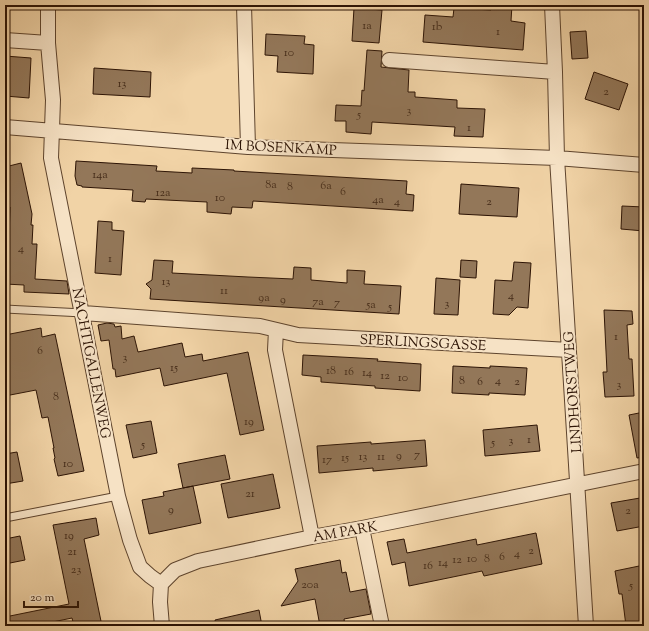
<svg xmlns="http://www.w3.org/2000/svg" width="649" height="631" viewBox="0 0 649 631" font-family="'Sorts Mill Goudy',serif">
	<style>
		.building { fill: #937759; stroke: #2d1405 }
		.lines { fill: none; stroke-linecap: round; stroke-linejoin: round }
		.lane-casing { stroke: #5e442d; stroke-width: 9 }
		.street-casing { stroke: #5e442d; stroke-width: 16 }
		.lane { stroke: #f6e2c5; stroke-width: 7 }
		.street { stroke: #f6e2c5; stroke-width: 14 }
		.labels { text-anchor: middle; stroke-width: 4; stroke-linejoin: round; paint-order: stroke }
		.number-label { font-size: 12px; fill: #462d1a }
		.street-label { font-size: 14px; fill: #2d1405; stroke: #f6e2c5 }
	</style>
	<rect width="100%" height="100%" fill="#f1d3a6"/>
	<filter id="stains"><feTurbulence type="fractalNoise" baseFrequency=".005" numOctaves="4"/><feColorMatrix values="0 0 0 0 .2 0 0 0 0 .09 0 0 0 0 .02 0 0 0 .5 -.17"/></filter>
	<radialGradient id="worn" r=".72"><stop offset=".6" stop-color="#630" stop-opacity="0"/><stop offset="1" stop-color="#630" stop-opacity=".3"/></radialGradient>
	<!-- building -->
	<path class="building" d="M492,5H512L511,21L525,23L523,50L423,42L425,15L453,17L454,8L491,10Z
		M354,8L382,10L379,43L352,41Z
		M586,31L588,58L572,59L570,32Z
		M266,34L305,36L304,44L314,45L313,74L277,72L278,56L265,55Z
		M367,50L382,51L381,67L409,70L408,92H415V97L457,100V108L485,109L483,137L454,136L455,127L372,122L371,134L346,132V121H335L336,105L361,106L362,90L364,91Z
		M5,56L31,58L29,98L5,96Z
		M94,68L151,72L150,97L93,94Z
		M594,72L628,84L619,110L585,99Z
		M76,161L157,166L156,171L192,173V168L234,170V171L407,181L406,194L414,195L413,211L253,201L252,208L232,207L231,214L207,212V202L146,199L145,202L132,201L133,190L82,187V186L77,185L75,176Z
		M21,163L32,214L31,225H33L32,244H37L35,279L67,281L69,294L24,292V285L5,284V243L9,240L10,207L5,208V167Z
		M461,184L519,188L517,217L459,214Z
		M622,206L644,207V231L621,229Z
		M98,221L112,222V230L124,231L121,275L95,273Z
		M154,260L173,261L172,273L248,277L293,279L294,267L311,268V280L347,283V270L365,271L364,284L401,286L399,314L150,299L151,289L146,284L152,280Z
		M461,260L477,261L476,278L460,277Z
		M514,262L531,263L528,308L517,307L509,315L493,314L495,280L512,281Z
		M436,278L460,280L458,315L434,314Z
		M604,310L632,311L633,324L627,325L629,359H632L634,396L605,397L603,372H607Z
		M107,323L114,324L115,327L121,326L122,339L134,336L138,352L182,343L185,357L202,354L203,361L248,352L264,430L240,435L227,373L164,386L160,368L116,377L115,369H113L109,340L101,341L98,325Z
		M41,328L42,337L55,334L84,471L58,476L54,459L55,458L53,448H54L48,417L42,418L36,390L5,396V335Z
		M303,355L378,359L377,361L421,364L420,391L375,388V386L321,382V377L302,375Z
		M453,366L490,368V366L527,368L525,395L489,393V395L452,393Z
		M644,412V457L637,458L629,415Z
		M151,421L157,453L133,458L126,425Z
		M537,425L540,451L485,456L483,430Z
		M425,440L427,466L373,471V468L319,473L317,446L371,442V444Z
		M17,452L23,481L5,484V454Z
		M225,455L230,479L183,488L178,464Z
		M273,474L280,508L228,518L221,484Z
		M193,486L201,523L149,534L142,500L164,496L163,492Z
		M640,498L644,516V526L617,531L611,503Z
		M96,518L99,535L84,539L102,626H74L72,618L33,626H5V617L69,604L53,525Z
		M536,533L542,564L484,576L482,571L409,586L405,562L392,565L387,542L404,539L407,553L476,539L477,545Z
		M20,536L25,560L5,564V539Z
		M340,560L342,573L346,572L350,592L366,589L371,614L344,619L345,626H320L315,599L281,606L298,581L295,569Z
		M644,565V626H626L622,594H619L615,571Z
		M259,610L262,626H216L215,620Z"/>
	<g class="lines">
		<defs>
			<path id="lane" d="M5,309L83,313
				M5,518L118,496"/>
			<path id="street" d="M48,5V43L53,100L51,158L118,496L130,540L140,567L150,576L161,584
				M244,5L248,147
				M552,5L555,72L557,158L586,626
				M5,40L48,43
				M389,60L555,72
				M5,127L248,147L557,158L644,165
				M83,313L260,326L298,335L569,350
				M276,330L275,350L312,537
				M362,528L382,626
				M162,626L160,602L161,584L175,570L198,561L312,537L362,528L644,471"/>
		</defs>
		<!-- lane casing -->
		<use href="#lane" class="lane-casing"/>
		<!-- street casing -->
		<use href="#street" class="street-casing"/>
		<!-- lane -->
		<use href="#lane" class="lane"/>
		<!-- street -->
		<use href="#street" class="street"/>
	</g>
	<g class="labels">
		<!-- number labels -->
		<g class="number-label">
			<text x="367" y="29">1a</text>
			<text x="437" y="30">1b</text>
			<text x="498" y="35">1</text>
			<text x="289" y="56">10</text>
			<text x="122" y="87">13</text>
			<text x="606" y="95">2</text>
			<text x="409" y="114">3</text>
			<text x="359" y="118">5</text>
			<text x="469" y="131">1</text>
			<text x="100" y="178">14a</text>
			<text x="271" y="188">8a</text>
			<text x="326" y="189">6a</text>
			<text x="290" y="190">8</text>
			<text x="343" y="195">6</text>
			<text x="163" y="196">12a</text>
			<text x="220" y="201">10</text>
			<text x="378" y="203">4a</text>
			<text x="397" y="205">4</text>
			<text x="489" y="205">2</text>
			<text x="21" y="252">4</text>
			<text x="110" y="262">1</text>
			<text x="166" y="285">13</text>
			<text x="224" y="294">11</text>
			<text x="511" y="299">4</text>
			<text x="264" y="301">9a</text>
			<text x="283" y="303">9</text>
			<text x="318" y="305">7a</text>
			<text x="337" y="306">7</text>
			<text x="447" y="307">3</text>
			<text x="371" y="308">5a</text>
			<text x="390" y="310">5</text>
			<text x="616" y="340">1</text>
			<text x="40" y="354">6</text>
			<text x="125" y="361">3</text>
			<text x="174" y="371">15</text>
			<text x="331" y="374">18</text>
			<text x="349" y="375">16</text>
			<text x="367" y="376">14</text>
			<text x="385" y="379">12</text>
			<text x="403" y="381">10</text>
			<text x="462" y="384">8</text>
			<text x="498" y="384">4</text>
			<text x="480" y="385">6</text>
			<text x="517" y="385">2</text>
			<text x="619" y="388">3</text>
			<text x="56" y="400">8</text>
			<text x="249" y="425">19</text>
			<text x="529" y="443">1</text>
			<text x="511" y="444">3</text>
			<text x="493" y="446">5</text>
			<text x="143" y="448">5</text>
			<text x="417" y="458">7</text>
			<text x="399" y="459">9</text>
			<text x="363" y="460">13</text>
			<text x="381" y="460">11</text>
			<text x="345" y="461">15</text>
			<text x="327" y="463">17</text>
			<text x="68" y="467">10</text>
			<text x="250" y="497">21</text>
			<text x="171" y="513">9</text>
			<text x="628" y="514">2</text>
			<text x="69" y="539">19</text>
			<text x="531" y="554">2</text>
			<text x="72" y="555">21</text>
			<text x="517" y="557">4</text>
			<text x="502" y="560">6</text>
			<text x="472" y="562">10</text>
			<text x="487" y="562">8</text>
			<text x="457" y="563">12</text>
			<text x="443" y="566">14</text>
			<text x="428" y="569">16</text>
			<text x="76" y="573">23</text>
			<text x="310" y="588">20a</text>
			<text x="631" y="589">5</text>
		</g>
		<!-- street labels -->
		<g class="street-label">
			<text transform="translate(281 147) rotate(3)" y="5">IM BOSENKAMP</text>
			<text transform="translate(423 342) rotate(3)" y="5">SPERLINGSGASSE</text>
			<text transform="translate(92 363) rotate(79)" y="5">NACHTIGALLENWEG</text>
			<text transform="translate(572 392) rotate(-94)" y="5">LINDHORSTWEG</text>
			<text transform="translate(345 531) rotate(-10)" y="5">AM PARK</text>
		</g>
	</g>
	<!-- margin -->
	<rect width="649" height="631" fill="none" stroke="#f1d3a6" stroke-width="20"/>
	<rect x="6" y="6" width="637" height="619" fill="none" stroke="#2d1405" stroke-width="2"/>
	<rect x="10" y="10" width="629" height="611" fill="none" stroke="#2d1405"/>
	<!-- scale -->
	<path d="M24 601v6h54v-6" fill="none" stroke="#2d1405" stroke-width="2"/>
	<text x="30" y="601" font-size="12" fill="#2d1405" stroke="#f6e2c5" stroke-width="3" paint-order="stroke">20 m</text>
	<rect width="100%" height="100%" filter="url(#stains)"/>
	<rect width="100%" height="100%" fill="url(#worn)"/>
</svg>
